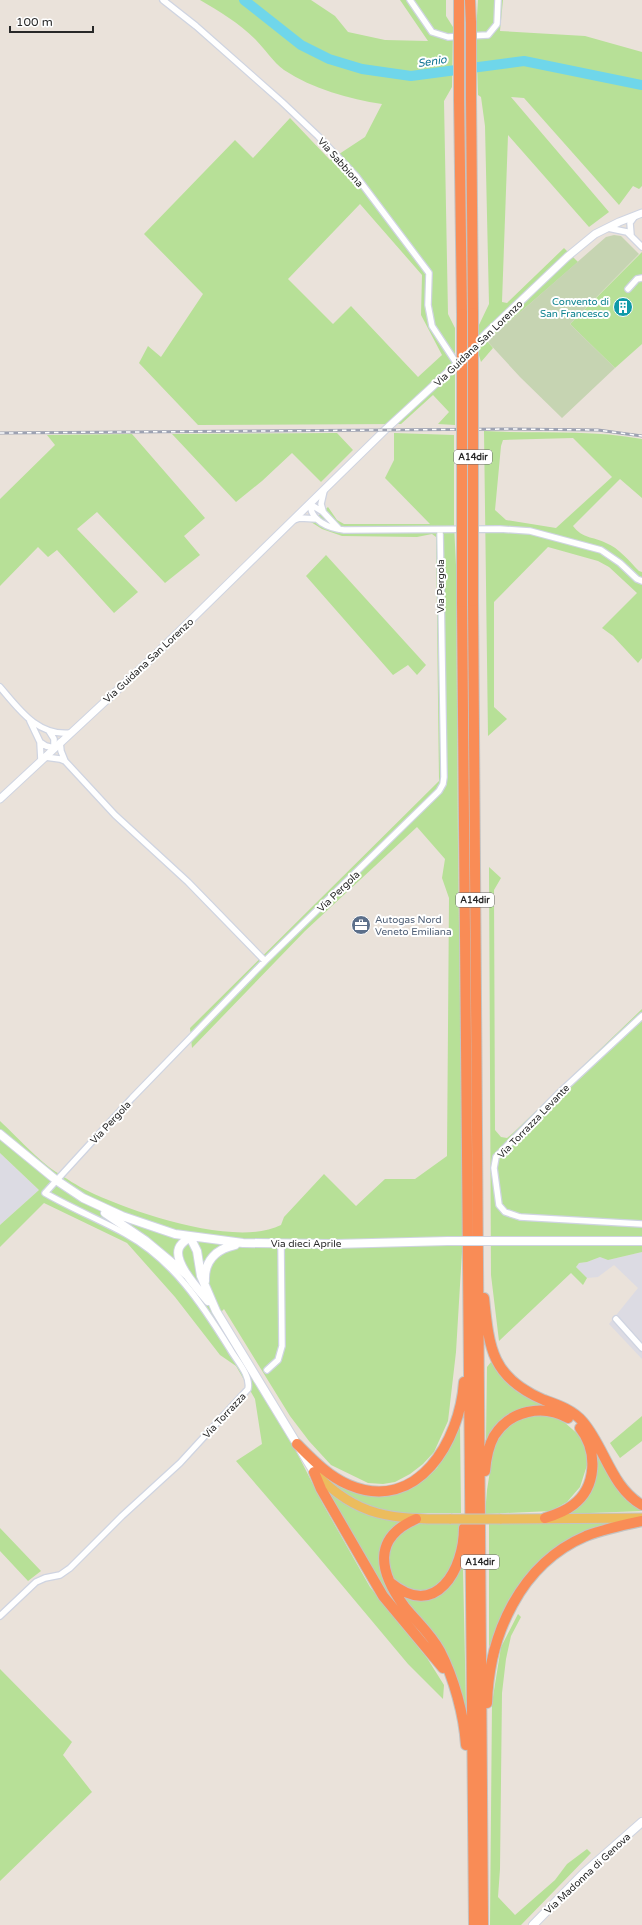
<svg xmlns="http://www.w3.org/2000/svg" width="642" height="1925" viewBox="0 0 642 1925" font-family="'Varela Round',sans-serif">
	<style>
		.industrial { fill: #dcdbe3 }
		.green { fill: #b7e097; fill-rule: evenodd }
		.cemetery { fill: #c6d4b2 }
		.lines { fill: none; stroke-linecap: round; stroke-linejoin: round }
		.river { stroke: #6fd6ea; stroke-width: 10 }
		.minor-casing { stroke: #cfd4e1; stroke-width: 8 }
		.tertiary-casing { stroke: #cfd4e1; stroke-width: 9 }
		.secondary-casing { stroke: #cfd4e1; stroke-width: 10 }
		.primary-casing { stroke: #c3c3c3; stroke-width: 11 }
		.motorway-casing { stroke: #c3c3c3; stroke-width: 12 }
		.minor { stroke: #fff; stroke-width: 5.5 }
		.tertiary { stroke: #fff; stroke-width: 7 }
		.secondary { stroke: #fff; stroke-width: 8 }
		.primary { stroke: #ecbc5d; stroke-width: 9 }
		.motorway { stroke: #f98c56; stroke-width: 10 }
		.rail-casing { stroke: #9da2b2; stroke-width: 3 }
		.rail { stroke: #fff; stroke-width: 1.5; stroke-dasharray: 4.5; stroke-linecap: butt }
		.secondary-bridge-casing { stroke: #cfd4e1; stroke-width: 10; stroke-linecap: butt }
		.primary-bridge-casing { stroke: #c3c3c3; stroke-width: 11; stroke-linecap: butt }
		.motorway-bridge-casing { stroke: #c3c3c3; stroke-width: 12; stroke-linecap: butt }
		.secondary-bridge { stroke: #fff; stroke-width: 8 }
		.primary-bridge { stroke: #ecbc5d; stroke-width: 9 }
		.motorway-bridge { stroke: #f98c56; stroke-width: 10 }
		.labels { text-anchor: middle; stroke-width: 4; stroke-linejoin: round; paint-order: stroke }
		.shield { fill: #fff; stroke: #686868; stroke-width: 1 }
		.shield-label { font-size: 9px; font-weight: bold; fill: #282828 }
		.street-label { font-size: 10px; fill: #282828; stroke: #fff }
		.culture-label { font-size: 10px; fill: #0d838f; stroke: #fff; text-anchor: end }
		.service-label { font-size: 10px; fill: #4e5e75; stroke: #fff; text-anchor: start }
		.water-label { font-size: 11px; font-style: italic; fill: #117493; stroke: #fff }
	</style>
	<rect width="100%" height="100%" fill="#eae2da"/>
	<!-- industrial -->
	<path class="industrial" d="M0,1153L39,1190L0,1225Z
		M642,1252V1359L609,1324L638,1288L614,1265L598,1277L587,1278L576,1267L579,1263L587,1262L600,1257L608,1260Z"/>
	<!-- green -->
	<path class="green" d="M200,0H311L335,16L348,32L385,40L428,41L400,0H446V16L453,27L452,87L444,101L448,314L455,328V425L438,424L449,412L433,395L401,424L198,425L139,363L148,346L161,357L203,294L144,234L235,140L253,158L290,118L330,160L365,137L382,104C349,99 313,89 284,70C273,62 265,49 255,39C239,23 219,11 200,0ZM360,204L422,275L421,315L442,355L418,377L351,306L333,324L288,279Z
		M478,0H503L500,31L585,36L642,52V186L639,189L633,186L619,205L524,98L511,97L609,212L589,227L508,135L502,302L507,303L564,248L578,262L487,341L493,348L481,362L478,352V327L489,304L485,126L481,97L478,95L476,31Z
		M642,252V344L615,368L570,324Z
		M484,431C537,434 590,429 642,439V498L620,479L573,526C583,539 592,536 606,543C619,548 629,561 639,571L642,572V658L638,663L613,636L602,628L637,593L609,567L598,561L548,547L494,602V707L507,719L488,736ZM573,438L612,477L556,528L506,520L495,510L501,446L503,440Z
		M337,433L353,450L321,482L292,453L262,481L236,502L172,434Z
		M394,433L454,435V525L456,565L458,849L463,1235L456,1352L448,1421L434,1452L423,1464L410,1474L395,1482L383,1484L368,1483L331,1465L309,1441L290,1416L224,1309L215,1318L293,1445L324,1506L370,1587L427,1658L444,1685L443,1699L408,1664L310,1547L236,1461L262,1444L255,1399L236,1366L220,1355L175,1297L127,1243L44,1203L0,1247V1225L39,1190L0,1153V1121C16,1136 39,1161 56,1172C66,1178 77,1186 88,1191C131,1212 236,1248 281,1225L284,1217L324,1174L356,1206L385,1179H415L447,1156L449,898L442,878L445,859L417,827L305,931L192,1048L190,1028L439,781L436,537L432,534L417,537L342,536L322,529L311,522L328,507L337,520L344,524H430L385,478L394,460Z
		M132,434L205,518L184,536L200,555L165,583L97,512L77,529L138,592L114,613L57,550L48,557L38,547L0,586V499L55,445L47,435Z
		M326,555L426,665L417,675L408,665L393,675L306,576Z
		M489,867L501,878L494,890L495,1130L501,1137L507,1138L513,1133L642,1009V1252L608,1260L600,1257L587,1262L579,1263L576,1267L587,1278L583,1285L571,1273L499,1341L491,1275Z
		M491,1362L512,1387L545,1405C512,1407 507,1418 486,1441L487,1367Z
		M545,1413L563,1421L581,1437L589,1459L580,1487L567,1502L551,1511L485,1514L487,1490L495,1439L514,1420Z
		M642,1416V1441L620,1458L610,1443Z
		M460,1423L461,1513H385L346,1497L324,1478L326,1475L342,1486L410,1488L423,1481L437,1468L454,1439Z
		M597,1452L625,1499L642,1509V1511L565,1514L591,1484Z
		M326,1489L403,1521L380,1559L429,1637L435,1653L386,1594Z
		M619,1521L546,1557L526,1575L509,1599L489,1647V1524Z
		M446,1522L461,1524C460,1538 460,1555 454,1566C424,1620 369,1578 394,1541C400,1533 409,1526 419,1524C428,1522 437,1523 446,1522Z
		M0,1528L41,1571L28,1581L0,1551Z
		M461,1568L463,1569L466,1707L463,1706L458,1682L446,1655L400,1593L420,1598Z
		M518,1614L521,1617L511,1636L506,1659L502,1693L500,1869L498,1897L515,1915L555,1880L567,1864L587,1849L591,1853L521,1925H490L492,1703L501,1647Z
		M0,1669L72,1742L63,1755L92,1792L0,1881Z"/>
	<!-- cemetery -->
	<path class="cemetery" d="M614,235L621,236L639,254L570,324L615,368L562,418L520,377L487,341L606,237Z"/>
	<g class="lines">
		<!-- river -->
		<path class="river" d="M244,0L301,45L329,59L362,69L411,76L524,61L642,85"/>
		<defs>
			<path id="minor" d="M163,0L196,26L282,102L318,136L356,176L429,273L428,305L432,326L457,364
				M410,0L432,32L448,37L488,35L497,24L498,0
				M608,228L627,232L642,247
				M631,235L630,223L635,216
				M628,289L637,279L642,278
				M323,511L321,504L324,491
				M294,520L300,518L317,519
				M339,529L323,512L310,504C311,521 328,528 344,530L500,529L530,531L601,550L620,563L637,579L642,581
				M0,687C19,709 37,736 70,733
				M30,721L40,742L41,760
				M40,742L46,746L54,748V739L49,731
				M60,742L61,751L65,761L115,815L188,882L265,961
				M45,757L60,759L65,761
				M642,1016L558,1094L496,1157L494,1168L499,1205L505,1212L520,1217L642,1224
				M616,1319L642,1348
				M267,1370L278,1360L282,1346L281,1243
				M0,1616L36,1582L45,1578L60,1575L70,1568L122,1516L180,1463L248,1389C251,1375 236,1360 230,1349C202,1304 173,1260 126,1234C100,1220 71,1208 45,1193L132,1098L265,961L439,791L443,784L444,777L440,530"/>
			<path id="tertiary" d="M0,799L154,656L385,430L457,364L488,332L567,257L595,234L619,222L642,213"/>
			<path id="secondary" d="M0,1134L56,1180L83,1198L122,1216L175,1234L243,1243L334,1244L448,1241
				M105,1213L146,1241L188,1276
				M190,1237L197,1251L201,1276L216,1311L314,1472
				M190,1237C186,1240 181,1243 179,1248C173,1263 199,1290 208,1301
				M496,1241H642
				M205,1281C204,1260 217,1249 235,1245
				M533,1925L584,1873L642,1822"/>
			<path id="primary" d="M316,1474C358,1518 393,1519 451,1519
				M500,1519L642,1518"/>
			<path id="motorway" d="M459,0V27
				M470,0L471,23
				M471,97L473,313
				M459,99L462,314
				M473,601L483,1925
				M462,602L474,1925
				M484,1298C489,1349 492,1378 544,1400C558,1405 573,1410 583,1422C605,1448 611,1487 642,1505
				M297,1444C312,1459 328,1476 349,1485C418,1514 460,1440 464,1382
				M485,1471C486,1459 488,1447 494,1436C510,1410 543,1404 568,1418
				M314,1472L321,1489L383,1596L443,1668
				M545,1518C555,1515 564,1512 573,1505C597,1487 598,1451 580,1428
				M416,1519C372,1538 379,1572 404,1606C416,1621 431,1634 440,1651C454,1678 464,1715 466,1745
				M391,1583C436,1620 464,1569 464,1528
				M487,1703C489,1635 520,1564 586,1536C604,1529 623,1525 642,1521"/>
		</defs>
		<!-- minor casing -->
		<use href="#minor" class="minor-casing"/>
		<!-- tertiary casing -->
		<use href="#tertiary" class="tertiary-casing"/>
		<!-- secondary casing -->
		<use href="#secondary" class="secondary-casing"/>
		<!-- primary casing -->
		<use href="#primary" class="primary-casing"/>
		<!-- motorway casing -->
		<use href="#motorway" class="motorway-casing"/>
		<!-- minor -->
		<use href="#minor" class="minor"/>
		<!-- tertiary -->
		<use href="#tertiary" class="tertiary"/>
		<!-- secondary -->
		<use href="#secondary" class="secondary"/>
		<!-- primary -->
		<use href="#primary" class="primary"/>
		<!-- motorway -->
		<use href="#motorway" class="motorway"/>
		<defs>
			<path id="rail" d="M0,433L511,429L598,430L642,436"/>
		</defs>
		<!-- rail casing -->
		<use href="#rail" class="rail-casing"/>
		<!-- rail -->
		<use href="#rail" class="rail"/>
		<defs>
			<path id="secondary-bridge" d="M448,1241H496"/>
			<path id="primary-bridge" d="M451,1519H500"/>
			<path id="motorway-bridge" d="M471,23V97
				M459,27V99
				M473,313V601
				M462,314V602"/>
		</defs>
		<!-- secondary-bridge casing -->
		<use href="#secondary-bridge" class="secondary-bridge-casing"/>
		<!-- primary-bridge casing -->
		<use href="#primary-bridge" class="primary-bridge-casing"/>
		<!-- motorway-bridge casing -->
		<use href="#motorway-bridge" class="motorway-bridge-casing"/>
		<!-- secondary-bridge -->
		<use href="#secondary-bridge" class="secondary-bridge"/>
		<!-- primary-bridge -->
		<use href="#primary-bridge" class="primary-bridge"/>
		<!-- motorway-bridge -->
		<use href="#motorway-bridge" class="motorway-bridge"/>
	</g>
	<!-- icons -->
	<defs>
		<symbol id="building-disc" viewBox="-11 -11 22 22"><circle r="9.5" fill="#0f9aa8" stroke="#fff"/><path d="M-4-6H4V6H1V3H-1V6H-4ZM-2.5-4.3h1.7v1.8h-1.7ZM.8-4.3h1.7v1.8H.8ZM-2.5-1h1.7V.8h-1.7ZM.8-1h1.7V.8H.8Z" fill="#fff"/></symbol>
		<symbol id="office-disc" viewBox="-11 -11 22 22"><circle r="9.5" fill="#5c6f8a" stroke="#fff"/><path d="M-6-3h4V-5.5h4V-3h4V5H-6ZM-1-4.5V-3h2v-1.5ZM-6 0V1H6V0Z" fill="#fff"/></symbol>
	</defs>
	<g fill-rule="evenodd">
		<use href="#building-disc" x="612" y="296" width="22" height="22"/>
		<use href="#office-disc" x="350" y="914" width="22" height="22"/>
	</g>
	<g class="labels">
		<!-- shield labels -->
		<g class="shield">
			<rect x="454" y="450" width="38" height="14" rx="3"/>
			<rect x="456" y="893" width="38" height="14" rx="3"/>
			<rect x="461" y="1555" width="38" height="14" rx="3"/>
		</g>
		<g class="shield-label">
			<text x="473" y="460">A14dir</text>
			<text x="475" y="903">A14dir</text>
			<text x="480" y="1565">A14dir</text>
		</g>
		<!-- street labels -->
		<g class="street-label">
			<text transform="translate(341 162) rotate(48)" y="4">Via Sabbiona</text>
			<text transform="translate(478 343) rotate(-44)" y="4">Via Guidana San Lorenzo</text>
			<text transform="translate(440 586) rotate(-90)" y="4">Via Pergola</text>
			<text transform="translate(148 660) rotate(-43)" y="4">Via Guidana San Lorenzo</text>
			<text transform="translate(338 891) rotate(-44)" y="4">Via Pergola</text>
			<text transform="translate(533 1121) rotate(-46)" y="4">Via Torrazza Levante</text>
			<text transform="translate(110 1122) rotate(-47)" y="4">Via Pergola</text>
			<text x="306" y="1247">Via dieci Aprile</text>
			<text transform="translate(224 1415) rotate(-47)" y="4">Via Torrazza</text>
			<text transform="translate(587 1873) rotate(-43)" y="4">Via Madonna di Genova</text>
		</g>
		<!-- culture labels -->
		<g class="culture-label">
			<text x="609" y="305">Convento di<tspan x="609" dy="12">San Francesco</tspan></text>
		</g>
		<!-- service labels -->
		<g class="service-label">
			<text x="375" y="923">Autogas Nord<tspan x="375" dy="12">Veneto Emiliana</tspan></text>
		</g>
		<!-- water labels -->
		<g class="water-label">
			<text transform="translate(432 61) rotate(-8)" y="4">Senio</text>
		</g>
	</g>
	<!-- scale -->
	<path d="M10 26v6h83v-6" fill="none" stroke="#282828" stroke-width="2"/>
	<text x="16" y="26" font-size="12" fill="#282828" stroke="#ffffff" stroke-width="3" paint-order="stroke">100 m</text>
</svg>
